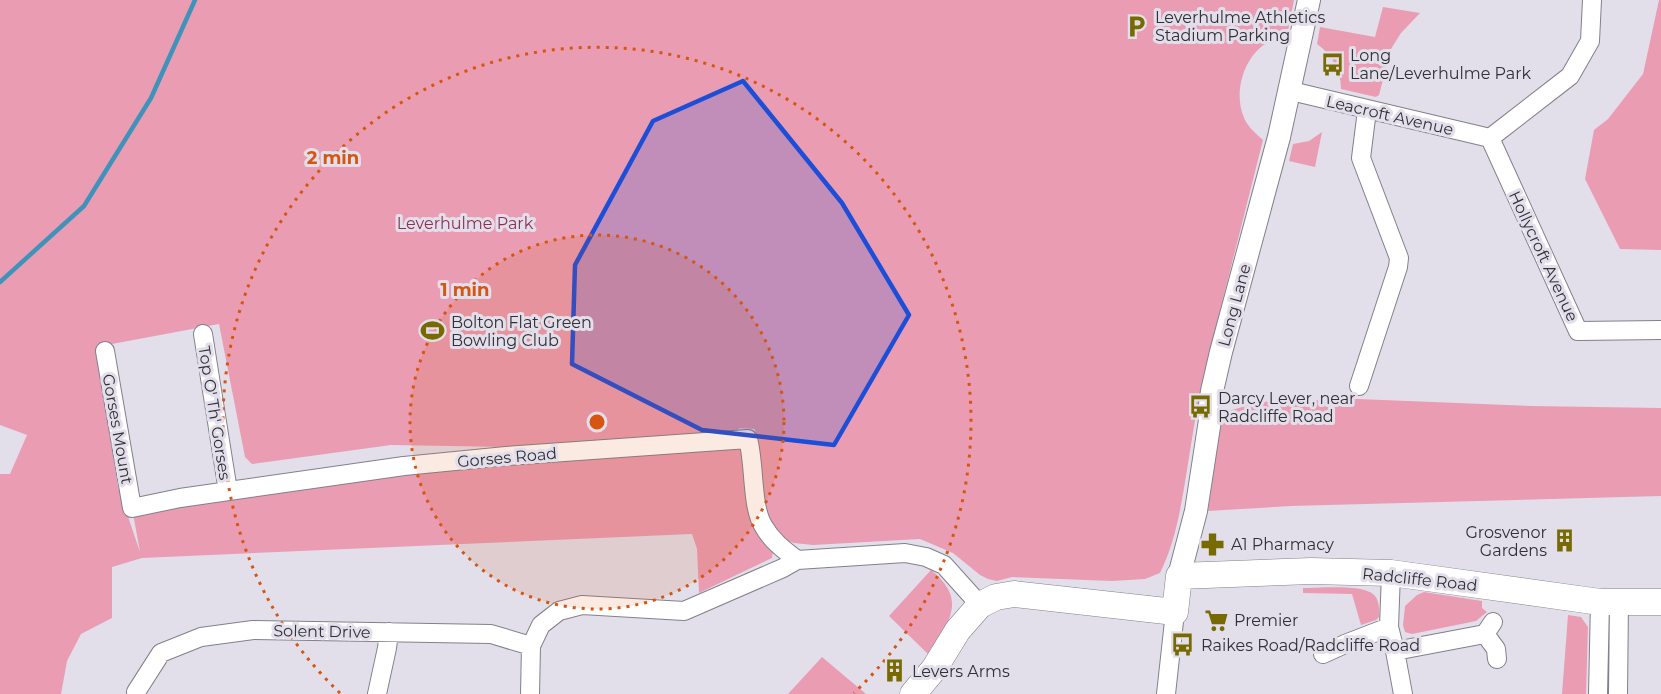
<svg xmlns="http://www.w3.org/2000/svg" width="1661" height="694" viewBox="0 0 1661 694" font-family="Montserrat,sans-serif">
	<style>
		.green { fill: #ea9db2 }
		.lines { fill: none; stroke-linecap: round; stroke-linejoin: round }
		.stream { stroke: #3f93ba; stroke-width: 4.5 }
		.minor-casing { stroke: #82808b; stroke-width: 20 }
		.tertiary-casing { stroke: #82808b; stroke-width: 24 }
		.secondary-casing { stroke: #82808b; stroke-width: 27 }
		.minor { stroke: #fff; stroke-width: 18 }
		.tertiary { stroke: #fff; stroke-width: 22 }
		.secondary { stroke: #fff; stroke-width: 26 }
		.marked { fill: #1d4ed8; fill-opacity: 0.2; stroke: #1d4ed8; stroke-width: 4.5; stroke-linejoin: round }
		.ring { fill: none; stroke: #d65510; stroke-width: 3; stroke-dasharray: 3 6 }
		.labels { text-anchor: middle; stroke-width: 6; stroke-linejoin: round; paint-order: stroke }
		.poi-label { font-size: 16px; fill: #313035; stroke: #e2dfeb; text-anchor: start }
		.street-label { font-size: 16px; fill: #313035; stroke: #e2dfeb }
		.park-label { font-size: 16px; fill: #8d3050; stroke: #e2dfeb }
		.centre { fill: #d65510; stroke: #e2dfeb; stroke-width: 3 }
		.ring-label { font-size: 18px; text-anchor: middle; font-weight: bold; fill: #d65510; stroke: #e2dfeb; stroke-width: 6; stroke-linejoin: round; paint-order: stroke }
	</style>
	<rect width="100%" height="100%" fill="#e2dfeb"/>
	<!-- green -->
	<path class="green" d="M0,0H1294L1287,36C1279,38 1272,39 1265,44C1244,58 1234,91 1243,115C1246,125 1255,133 1263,140L1204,374C1197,406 1192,438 1187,470C1181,506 1176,541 1160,573L1145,579L1112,581L1012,577L997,581L988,579L980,575L953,553L920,539L813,545L794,543L778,537L766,524L755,429L740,428L728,436L506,447L391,445L252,464L245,457L219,324L96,347L118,487L140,552L132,508L403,472L745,445L756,529L773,552L772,558L699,593L697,549L692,534L142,558L112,567V618L81,634L67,661L61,694H0V474H10L27,435L0,425Z
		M1659,0H1661V250L1620,249L1585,179L1594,130L1608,119L1643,74Z
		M1383,7L1420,13L1401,33L1391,49L1379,95L1376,97L1341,89C1341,70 1332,55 1317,44L1320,27L1375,37Z
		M1322,132L1315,167L1289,161L1293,144L1309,141Z
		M1358,399L1532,406L1661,408V496L1291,506L1208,511L1222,413L1259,402Z
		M931,570C968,600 949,621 929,655L889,616Z
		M1303,588C1319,588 1362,584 1373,594C1380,600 1379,609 1379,617L1376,620L1361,625L1352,594L1303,593Z
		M1424,592L1482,601V608L1487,612L1476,621L1412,634L1405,632L1403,625L1405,606L1417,595Z
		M1568,615L1581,617L1588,627L1586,694H1562Z
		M822,657L866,694H788Z"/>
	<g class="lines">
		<!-- stream -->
		<path class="stream" d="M0,282L84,206L151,98L195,0"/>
		<defs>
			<path id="minor" d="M1291,91L1490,138
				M1490,138L1578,331L1661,330
				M1490,138L1570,76L1590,41L1592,0
				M203,334L228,491
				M105,351L132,508L180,498L404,466L506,456L748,439C755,464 751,508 764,527C772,541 784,550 797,560
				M1359,386L1398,267L1399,258L1361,158L1367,110
				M1391,573L1389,627L1395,651L1403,694
				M1493,622L1485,634L1496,649L1497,659
				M1395,651L1485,634
				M1323,654L1345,644L1389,627
				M136,692L161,653L201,637L253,630L491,634L531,646
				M377,694L387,648L389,632
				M530,694L531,646L541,625L559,611L582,605L684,611L783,568L797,560L905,553L926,557L944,565L980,605
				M1166,694L1175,612
				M1598,694L1600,602
				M1618,694L1619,602"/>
			<path id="tertiary" d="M1179,576L1196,511L1210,420L1209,412L1212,391L1221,352L1279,137L1309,0"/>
			<path id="secondary" d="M913,694L934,669L958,630L980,605L996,597L1014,594L1175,612L1179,576L1311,571L1391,573L1600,602H1661"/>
		</defs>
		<!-- minor casing -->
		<use href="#minor" class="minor-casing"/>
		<!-- tertiary casing -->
		<use href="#tertiary" class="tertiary-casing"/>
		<!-- secondary casing -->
		<use href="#secondary" class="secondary-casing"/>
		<!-- minor -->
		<use href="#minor" class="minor"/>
		<!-- tertiary -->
		<use href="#tertiary" class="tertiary"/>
		<!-- secondary -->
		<use href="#secondary" class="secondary"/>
	</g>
	<!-- marked area -->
	<path class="marked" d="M743,81L842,203L909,315L834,445L702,430L572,364L575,265L653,121Z"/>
	<!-- distance rings -->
	<circle cx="597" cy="422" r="187" fill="#d65510" fill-opacity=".12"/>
	<g class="ring">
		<circle cx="597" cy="422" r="187"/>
		<path d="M340 693A374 374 0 1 1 854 693"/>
	</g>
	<!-- icons -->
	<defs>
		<symbol id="parking-bare" viewBox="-9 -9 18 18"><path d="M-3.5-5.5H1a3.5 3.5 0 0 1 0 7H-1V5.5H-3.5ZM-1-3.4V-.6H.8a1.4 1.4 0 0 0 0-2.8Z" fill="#776a01" stroke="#e2dfeb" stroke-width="2.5" paint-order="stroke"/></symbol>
		<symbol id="bus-bare" viewBox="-9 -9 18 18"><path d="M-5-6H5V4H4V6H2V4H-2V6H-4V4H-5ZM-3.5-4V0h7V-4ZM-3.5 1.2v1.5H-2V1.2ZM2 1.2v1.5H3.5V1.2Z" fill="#776a01" stroke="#e2dfeb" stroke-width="2.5" paint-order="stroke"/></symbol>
		<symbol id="stadium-bare" viewBox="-9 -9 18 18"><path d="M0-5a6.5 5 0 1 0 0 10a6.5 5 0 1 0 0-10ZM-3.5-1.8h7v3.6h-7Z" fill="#776a01" stroke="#e2dfeb" stroke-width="2.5" paint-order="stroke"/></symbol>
		<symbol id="building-bare" viewBox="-9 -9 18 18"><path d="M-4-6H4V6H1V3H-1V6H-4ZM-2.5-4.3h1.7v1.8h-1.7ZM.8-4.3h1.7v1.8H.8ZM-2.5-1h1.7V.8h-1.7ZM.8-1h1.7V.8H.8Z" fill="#776a01" stroke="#e2dfeb" stroke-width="2.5" paint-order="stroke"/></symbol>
		<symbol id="pharmacy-bare" viewBox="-9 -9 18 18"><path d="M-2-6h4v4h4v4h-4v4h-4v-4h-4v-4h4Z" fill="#776a01" stroke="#e2dfeb" stroke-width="2.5" paint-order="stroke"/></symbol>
		<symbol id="supermarket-bare" viewBox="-9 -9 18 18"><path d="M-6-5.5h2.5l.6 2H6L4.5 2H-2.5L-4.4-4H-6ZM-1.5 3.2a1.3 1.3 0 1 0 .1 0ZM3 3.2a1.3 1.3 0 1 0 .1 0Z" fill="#776a01" stroke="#e2dfeb" stroke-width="2.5" paint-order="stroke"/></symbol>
	</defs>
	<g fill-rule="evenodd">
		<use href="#parking-bare" x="1120" y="10" width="33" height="33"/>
		<use href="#bus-bare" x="1316" y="48" width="33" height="33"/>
		<use href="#stadium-bare" x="416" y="314" width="33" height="33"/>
		<use href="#bus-bare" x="1184" y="390" width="33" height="33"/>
		<use href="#building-bare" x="1548" y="524" width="33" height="33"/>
		<use href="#pharmacy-bare" x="1196" y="528" width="33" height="33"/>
		<use href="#supermarket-bare" x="1200" y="604" width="33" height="33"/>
		<use href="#bus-bare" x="1166" y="628" width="33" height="33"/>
		<use href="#building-bare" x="878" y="654" width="33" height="33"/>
	</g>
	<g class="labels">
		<!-- poi labels -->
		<g class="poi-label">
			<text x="1155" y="23">Leverhulme Athletics<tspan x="1155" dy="18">Stadium Parking</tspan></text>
			<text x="1350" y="61">Long<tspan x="1350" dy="18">Lane/Leverhulme Park</tspan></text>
			<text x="451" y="328">Bolton Flat Green<tspan x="451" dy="18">Bowling Club</tspan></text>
			<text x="1218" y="404">Darcy Lever, near<tspan x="1218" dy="18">Radcliffe Road</tspan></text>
			<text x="1547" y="538" text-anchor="end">Grosvenor<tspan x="1547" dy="18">Gardens</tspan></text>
			<text x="1231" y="550">A1 Pharmacy</text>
			<text x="1234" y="626">Premier</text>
			<text x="1201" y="651">Raikes Road/Radcliffe Road</text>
			<text x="912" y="677">Levers Arms</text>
		</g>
		<!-- street labels -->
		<g class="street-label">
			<text transform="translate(1390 115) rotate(13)" y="6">Leacroft Avenue</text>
			<text transform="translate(1544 256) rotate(65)" y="6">Hollycroft Avenue</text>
			<text transform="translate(1234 305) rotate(-75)" y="6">Long Lane</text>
			<text transform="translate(215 413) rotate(81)" y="6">Top O' Th' Gorses</text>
			<text transform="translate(118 429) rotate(80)" y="6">Gorses Mount</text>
			<text transform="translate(507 457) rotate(-5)" y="6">Gorses Road</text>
			<text transform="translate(1420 579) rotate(6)" y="6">Radcliffe Road</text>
			<text transform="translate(322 631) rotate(1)" y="6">Solent Drive</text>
		</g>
		<!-- park labels -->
		<g class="park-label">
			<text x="465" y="229">Leverhulme Park</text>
		</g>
	</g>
	<circle cx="597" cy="422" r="9" class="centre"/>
	<g class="ring-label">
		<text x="333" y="164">2 min</text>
		<text x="465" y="296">1 min</text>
	</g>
</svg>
